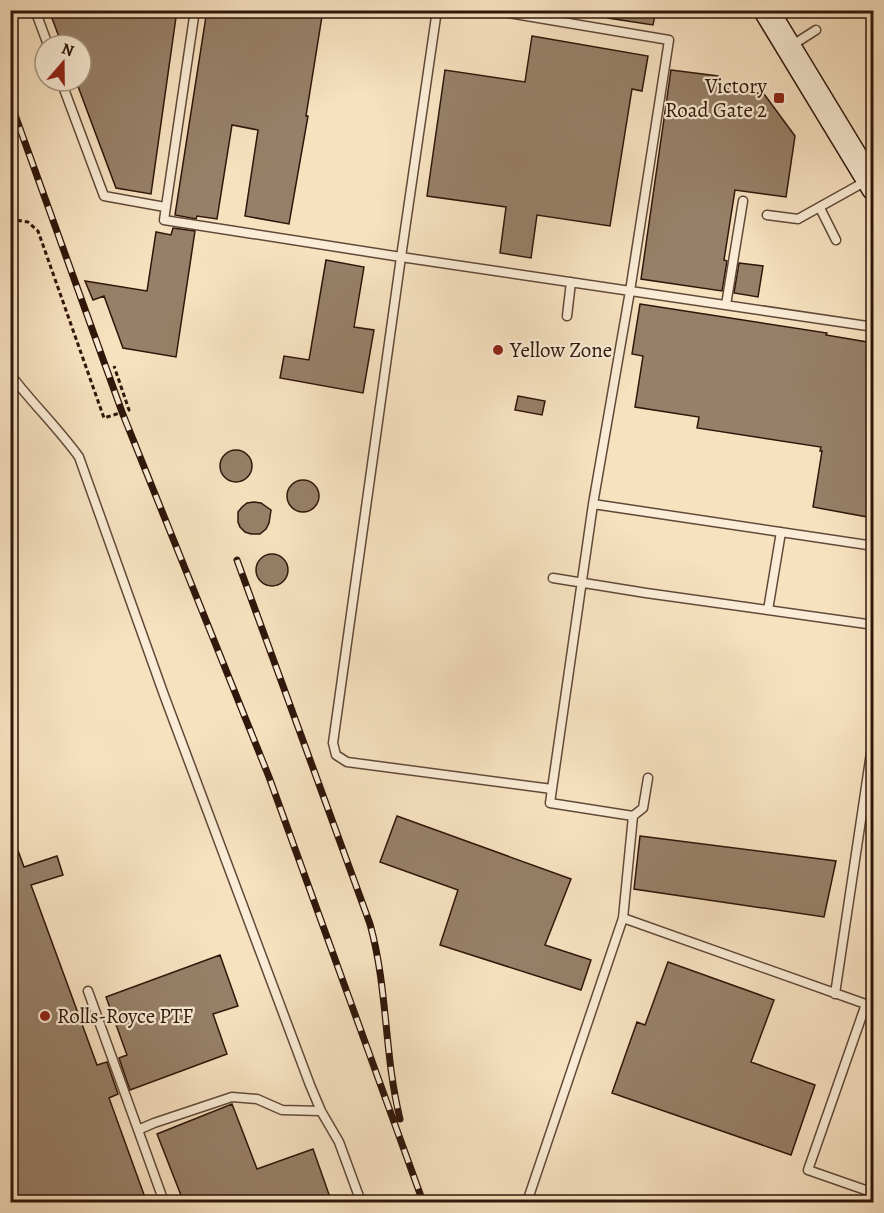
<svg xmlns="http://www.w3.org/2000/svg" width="884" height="1213" viewBox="0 0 884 1213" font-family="Alegreya,serif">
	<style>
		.building { fill: #978069; stroke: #2f160a; stroke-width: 1.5 }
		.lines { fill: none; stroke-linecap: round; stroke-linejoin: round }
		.lane-casing { stroke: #614938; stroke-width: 11 }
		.secondary-casing { stroke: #2f160a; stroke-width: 27 }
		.path { stroke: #2f160a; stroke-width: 3; stroke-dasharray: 4.5 3; stroke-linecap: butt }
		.lane { stroke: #faecd6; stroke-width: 8 }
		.secondary { stroke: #faecd6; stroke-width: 24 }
		.rail-casing { stroke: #2f160a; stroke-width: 7 }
		.rail { stroke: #faecd6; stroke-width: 4.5; stroke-dasharray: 14; stroke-linecap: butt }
		.poi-dot { fill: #8f2418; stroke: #faecd6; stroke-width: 2 }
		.labels { text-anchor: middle; stroke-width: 4.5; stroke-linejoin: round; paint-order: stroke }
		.poi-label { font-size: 21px; fill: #2f160a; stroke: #faecd6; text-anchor: start }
	</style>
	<rect width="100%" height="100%" fill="#f7e2c0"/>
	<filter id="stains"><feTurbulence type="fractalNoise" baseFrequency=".00333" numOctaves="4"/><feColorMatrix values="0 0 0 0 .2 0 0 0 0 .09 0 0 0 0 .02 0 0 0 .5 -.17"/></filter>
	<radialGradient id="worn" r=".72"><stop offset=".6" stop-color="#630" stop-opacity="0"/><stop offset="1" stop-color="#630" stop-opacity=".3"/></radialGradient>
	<!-- building -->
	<path class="building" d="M49,10H177L151,194L116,188L76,81H81V45H62Z
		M207,10H323L306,116H308L289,224L245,216L258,130L232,125L217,219L197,216L196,219L175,215Z
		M609,10H656L653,25L608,18Z
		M532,36L648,56L642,91L632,89L610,226L537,215L531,258L500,253L506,207L427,196L445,70L525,82Z
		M671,70L718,76L717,87L764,94L795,136L786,197L735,190L724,260L727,261L722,291L641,279Z
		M173,228L195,231L176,357L123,348L104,296L93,300L85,281L147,291L156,232L171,235Z
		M326,260L364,267L354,327L374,330L363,393L280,378L284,356L309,360Z
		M739,263L763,266L758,297L734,293Z
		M640,304L827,333L826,335L873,343V518L813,507L822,451H820L821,447L697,428L699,417L635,407L643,356L632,354Z
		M518,396L545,401L542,415L515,410Z
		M220 466a16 16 0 1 1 32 0a16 16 0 1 1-32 0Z
		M287 496a16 16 0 1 1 32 0a16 16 0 1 1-32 0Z
		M254,502L261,503L271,510L269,523L266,529L260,534H251L245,532L240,527L238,522V512L242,507L247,503Z
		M256 570a16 16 0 1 1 32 0a16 16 0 1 1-32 0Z
		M397,816L571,879L545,945L591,960L581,990L440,945L458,890L380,862Z
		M10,834H12L24,867L57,856L63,875L31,885L97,1065L107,1062L118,1094L109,1098L147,1203H10Z
		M640,836L836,861L824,917L634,889Z
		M220,955L238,1006L213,1014L227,1054L130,1090L119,1058L127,1055L106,997Z
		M668,962L774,1000L751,1062L815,1085L791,1155L612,1093L637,1022L645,1025Z
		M232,1104L257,1169L313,1149L332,1203H184L157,1134Z"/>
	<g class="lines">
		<defs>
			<path id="lane" d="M35,10L48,45
				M195,10L164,220L401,257L874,327
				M437,10L401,257L333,743L336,755L347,762L552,789L593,504L630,291L669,40L491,10
				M791,46L816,30
				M61,81L104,196L165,207
				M820,208L836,240
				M767,215L798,219L868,180
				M726,305L743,201
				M567,316L571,282
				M10,374C32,403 58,428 79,457L164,695L310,1085L321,1111L339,1142L361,1202
				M593,504L874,546
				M553,578L646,593L874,625
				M768,610L781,532
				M552,789L550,803L633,816L623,918
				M633,816L643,808L648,778
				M88,991L164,1202
				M835,994L874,733
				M866,1004L808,1170L874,1193
				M138,1130L154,1123L232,1097L257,1099L282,1110L321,1111
				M527,1202L623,918L874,1007"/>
			<path id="secondary" d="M766,10L874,188"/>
		</defs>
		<!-- lane casing -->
		<use href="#lane" class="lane-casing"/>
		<!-- secondary casing -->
		<use href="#secondary" class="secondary-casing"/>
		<!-- path -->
		<path class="path" d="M868,206L874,215
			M10,219L28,222L38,231L104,418L129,410L114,366"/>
		<!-- lane -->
		<use href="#lane" class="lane"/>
		<!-- secondary -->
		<use href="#secondary" class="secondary"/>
		<defs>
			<path id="rail" d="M10,101L122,412L269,777L423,1202
				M237,560L370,924C388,989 384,1054 400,1119"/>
		</defs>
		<!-- rail casing -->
		<use href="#rail" class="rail-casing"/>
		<!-- rail -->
		<use href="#rail" class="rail"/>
	</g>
	<!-- markers -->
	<g class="poi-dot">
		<rect x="773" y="92" width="12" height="12" rx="3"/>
		<circle cx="498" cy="350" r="6"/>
		<circle cx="45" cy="1016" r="6"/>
	</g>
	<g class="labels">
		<!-- poi labels -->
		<g class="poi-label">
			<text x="767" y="93" text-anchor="end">Victory<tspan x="767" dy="24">Road Gate 2</tspan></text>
			<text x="510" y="357">Yellow Zone</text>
			<text x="57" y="1023">Rolls-Royce PTF</text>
		</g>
	</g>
	<!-- margin -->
	<rect width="884" height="1213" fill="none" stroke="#f7e2c0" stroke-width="36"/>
	<rect x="12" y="12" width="860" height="1189" fill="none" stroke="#2f160a" stroke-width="3"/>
	<rect x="18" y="18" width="848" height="1177" fill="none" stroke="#2f160a" stroke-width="1.5"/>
	<!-- north arrow -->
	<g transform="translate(63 63) rotate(20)"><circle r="28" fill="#faecd6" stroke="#a99684" stroke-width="1.5"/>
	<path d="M0-4.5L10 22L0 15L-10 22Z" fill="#8f2418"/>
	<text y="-9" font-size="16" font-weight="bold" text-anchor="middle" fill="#2f160a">N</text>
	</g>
	<rect width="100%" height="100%" filter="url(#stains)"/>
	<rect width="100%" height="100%" fill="url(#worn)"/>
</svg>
